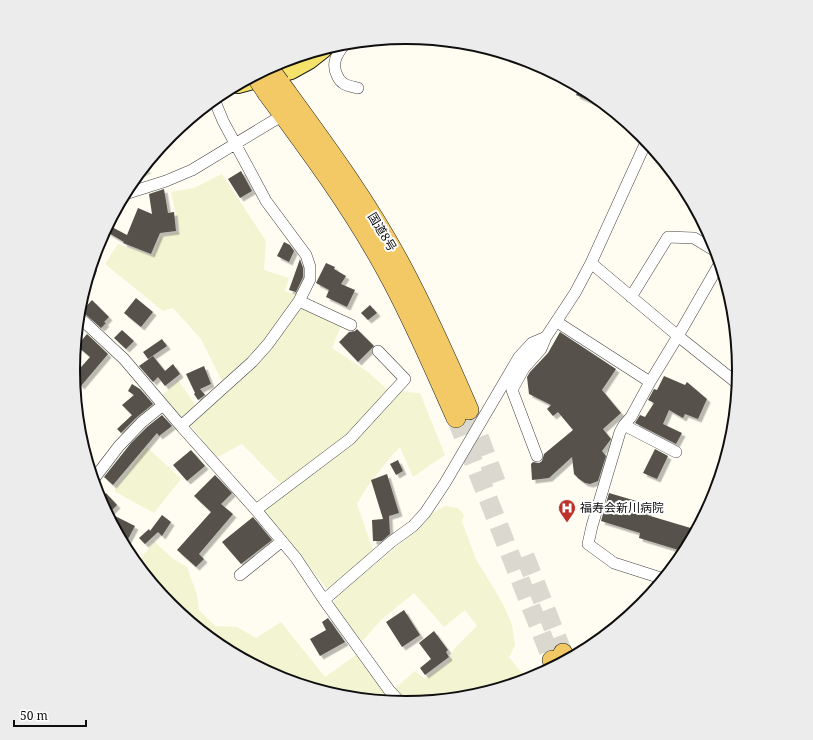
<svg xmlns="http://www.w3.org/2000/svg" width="813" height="740" viewBox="0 0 813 740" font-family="'Noto Serif','Noto Sans JP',serif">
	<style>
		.farmland { fill: #f3f4d1 }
		.cemetery { fill: #d3e0c2 }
		.building { fill: #57514b; filter: url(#shadow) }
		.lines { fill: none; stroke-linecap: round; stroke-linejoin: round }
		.trunk-tunnel { stroke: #dbd9cf; stroke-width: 19; stroke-dasharray: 19 10; stroke-linecap: butt }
		.minor-casing { stroke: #424242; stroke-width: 12 }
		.primary-casing { stroke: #202020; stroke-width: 20 }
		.trunk-casing { stroke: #202020; stroke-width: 20 }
		.minor { stroke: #fff; stroke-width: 11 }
		.primary { stroke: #f4e26b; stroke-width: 18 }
		.trunk { stroke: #f2c964; stroke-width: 19 }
		.trunk-bridge-casing { stroke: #202020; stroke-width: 20; stroke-linecap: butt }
		.trunk-bridge { stroke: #f2c964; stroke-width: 19 }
		.labels { text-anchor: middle; stroke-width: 4; stroke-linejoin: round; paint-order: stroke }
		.street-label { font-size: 12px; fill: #0f0f0f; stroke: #fff }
		.poi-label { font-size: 12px; fill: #0f0f0f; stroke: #fff; text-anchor: start }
		.rim { fill: none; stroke: #0f0f0f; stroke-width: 2 }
	</style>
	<defs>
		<filter id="shadow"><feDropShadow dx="3.5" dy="3.5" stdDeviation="0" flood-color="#0004"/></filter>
	</defs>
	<rect width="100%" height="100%" fill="#fffdf1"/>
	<!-- farmland -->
	<path class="farmland" d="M222,174L266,241L264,270L289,278L285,291L296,295L341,326L332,348L368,372L389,391L420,393L445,455L433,463L413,477L400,447L393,454L367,487L357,504L373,550L331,587L326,588L295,548L258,506L281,484L242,444L216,458L197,433L162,396L178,380L196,406L222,381L201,339L173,308L163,311L105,264L118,244L153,256L161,237L180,232L171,192L194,188Z
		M147,447L181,479L154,513L114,491Z
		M445,506L458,508L464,515L462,522L476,559L503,604L512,625L515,645L509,657L527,680L481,694L478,691L471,697L407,703L395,688L415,671L425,679L448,663L454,649L477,626L465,610L444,627L414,593L381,620L361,643L334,604L335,597L406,539L429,515Z
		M154,541L173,559L187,567L197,595L199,610L215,626L237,627L256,638L281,622L325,677L356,655L388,696L382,701L341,697L279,678L221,647L171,605L137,564Z"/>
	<!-- cemetery -->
	<path class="cemetery" d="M147,164L151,174L132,182Z"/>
	<!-- building -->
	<path class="building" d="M580,87L595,96L592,102L576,95Z
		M241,171L252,191L240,198L228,179Z
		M164,189L168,213L174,212L176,231L160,233L151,254L123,243L124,242L107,232L110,226L127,235L138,208L152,214L149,194Z
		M284,242L290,245L294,251L289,262L277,256Z
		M300,259L303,268V277L296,292L289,290Z
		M326,263L335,267L334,269L346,276L341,284L355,290L347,307L326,297L329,290L316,283Z
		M136,298L153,312L141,327L124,313Z
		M92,300L109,317L104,322L106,323L101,328L82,311Z
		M370,305L377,313L368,320L361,313Z
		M357,329L374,346L358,362L339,342L349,332L355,331Z
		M122,330L134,341L126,349L114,338Z
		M560,332L616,369L602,390L621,413L603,429L611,439L602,451L606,456L598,481L590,484L585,483L579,479L574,474L572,457L549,478L532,480L531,464L533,462L539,463L542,461L544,454L573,430L558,412L553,416L547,409L551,405L529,394L527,377L530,372L548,353Z
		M87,334L108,354L81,386L75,380L74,375L90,357L77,346Z
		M162,339L167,346L148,359L143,352Z
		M153,356L165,371L173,364L180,374L165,386L158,377L153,382L139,366Z
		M204,366L211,384L200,389L205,395L198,400L194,394L195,393L186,374Z
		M664,376L685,385L687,382L707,399L698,419L685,414L683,418L669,410L663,424L682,433L676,444L635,423L640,415L645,417L654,403L648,400L654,389L657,390Z
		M132,384L140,389L153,404L137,417L121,433L117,429L132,415L122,405L134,395L128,391Z
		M162,415L172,426L159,436L157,433L113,485L104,477L131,443L147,427Z
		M655,449L668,456L657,479L643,473Z
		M191,450L205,466L187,481L173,465Z
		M398,460L403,471L396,475L390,464Z
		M387,474L399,513L389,516L390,534L382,541H373L372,520L383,519L371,480Z
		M215,475L232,493L221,504L233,514L199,554L204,559L196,567L177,550L211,512L194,496Z
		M106,493L117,505L109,513L135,526L127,541L120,538L100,499Z
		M609,493L650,505L647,515L694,529L690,542L685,552L639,538L640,533L601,521Z
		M162,515L171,522L162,536L158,532L145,544L139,538L149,529L150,531Z
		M253,517L272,540L241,564L222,542Z
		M404,610L420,635L402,647L386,622Z
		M328,618L345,642L320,656L310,639L326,630L322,622Z
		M434,631L448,650L446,652L449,657L425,675L420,668L431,659L419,643Z"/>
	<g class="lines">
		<!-- trunk-tunnel -->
		<path class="trunk-tunnel" d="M469,410L497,484
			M456,418L552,660
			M525,556L563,653"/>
		<defs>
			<path id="minor" d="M346,43C337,53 331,63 337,75C338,78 340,81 343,83C346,86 354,87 358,88
				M125,194L166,181L192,170L283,115
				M591,263L678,336L738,384
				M89,275L91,269
				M631,297L668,237L694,238L717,252
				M299,301L351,325
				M79,317L124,359L181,426L256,510L296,558L324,600L389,690L400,702
				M557,322L650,382L631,417L624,425L620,432L592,526L588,544L614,563L664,579
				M650,382L678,336L720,263
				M624,425L676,452
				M181,426L252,362L268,344L299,301L310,279V267L306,255L266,201L223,121L214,99
				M537,456L512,390L524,368L541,349L546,337
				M93,480L119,446L142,422L163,405
				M256,510L350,439L405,379L378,351
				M240,575L282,541
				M324,600L391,542L413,526L425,513L445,483L519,357L532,343L546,337L575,293L591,263L647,140"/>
			<path id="primary" d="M238,84L291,70L309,60L323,49"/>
			<path id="trunk" d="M280,83C323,142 367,201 401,265C426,312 448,361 469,410
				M267,93C310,151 353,209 387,272C413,319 434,369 456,418
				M563,653L566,660
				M552,660L554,667"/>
		</defs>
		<!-- minor casing -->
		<use href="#minor" class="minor-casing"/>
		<!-- primary casing -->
		<use href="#primary" class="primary-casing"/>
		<!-- trunk casing -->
		<use href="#trunk" class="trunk-casing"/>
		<!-- minor -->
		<use href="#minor" class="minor"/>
		<!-- primary -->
		<use href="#primary" class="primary"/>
		<!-- trunk -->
		<use href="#trunk" class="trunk"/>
		<defs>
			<path id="trunk-bridge" d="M269,68L280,83
				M255,75L267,93"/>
		</defs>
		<!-- trunk-bridge casing -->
		<use href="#trunk-bridge" class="trunk-bridge-casing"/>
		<!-- trunk-bridge -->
		<use href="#trunk-bridge" class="trunk-bridge"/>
	</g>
	<!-- icons -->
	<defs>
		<symbol id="hospital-pin" viewBox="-11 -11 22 30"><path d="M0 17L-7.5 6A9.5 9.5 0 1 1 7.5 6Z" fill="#bb332a" stroke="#fff"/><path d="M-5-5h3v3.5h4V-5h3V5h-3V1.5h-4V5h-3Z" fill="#fff"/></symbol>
	</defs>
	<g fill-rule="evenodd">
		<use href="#hospital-pin" x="557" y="498" width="20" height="27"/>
	</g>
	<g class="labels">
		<!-- street labels -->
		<g class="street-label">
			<text transform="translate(382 232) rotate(59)" y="4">国道8号</text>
		</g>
		<!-- poi labels -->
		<g class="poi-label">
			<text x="580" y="512">福寿会新川病院</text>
		</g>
	</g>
	<!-- crop -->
	<path d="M0 0H813V740H0ZM80 370a326 326 0 1 1 652 0a326 326 0 1 1-652 0Z" fill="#ececec" fill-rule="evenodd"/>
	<path class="rim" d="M80 370a326 326 0 1 1 652 0a326 326 0 1 1-652 0Z"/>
	<!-- scale -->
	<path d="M14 720v6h72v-6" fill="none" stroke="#0f0f0f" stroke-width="2"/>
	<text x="20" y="720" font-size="12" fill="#0f0f0f" stroke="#ffffff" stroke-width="3" paint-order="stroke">50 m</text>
</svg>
